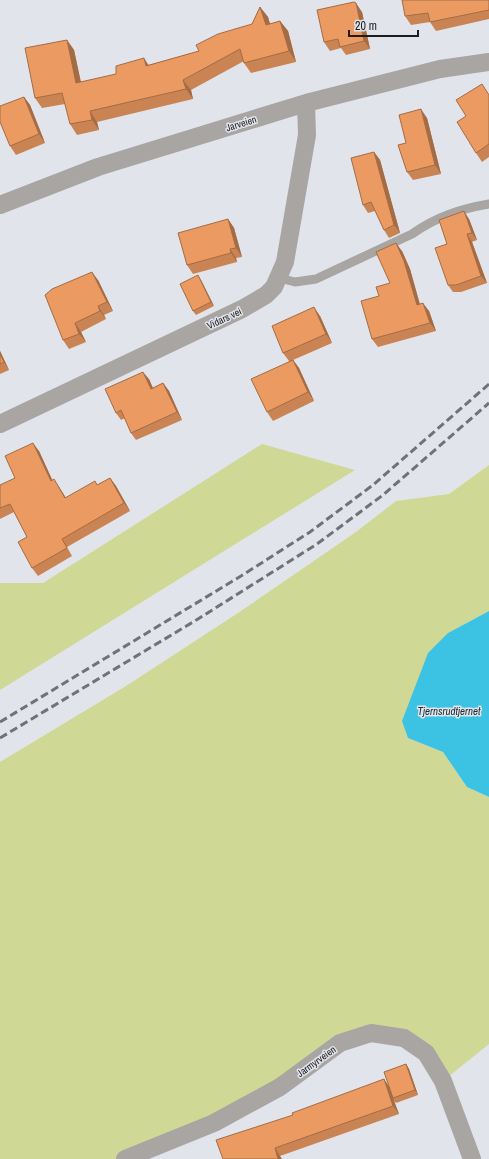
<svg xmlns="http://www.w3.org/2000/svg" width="489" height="1159" viewBox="0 0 489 1159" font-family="'Archivo Narrow',sans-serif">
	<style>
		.green { fill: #d0d895 }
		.water { fill: #3cc3e4 }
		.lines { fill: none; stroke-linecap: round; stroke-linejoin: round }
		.lane { stroke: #a8a5a3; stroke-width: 9 }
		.street { stroke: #a8a5a3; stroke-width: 18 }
		.rail { stroke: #707276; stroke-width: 3; stroke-dasharray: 8 4; stroke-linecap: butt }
		.wall { fill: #ca8454 }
		.shaded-wall { fill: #a46c45 }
		.building { fill: #eb9a62; stroke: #a46c45 }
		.labels { text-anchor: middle; stroke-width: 3; stroke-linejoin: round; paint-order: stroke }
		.street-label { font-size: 10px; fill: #1d1d20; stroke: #e1e4eb }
		.water-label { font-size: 11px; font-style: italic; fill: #182e34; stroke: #e1e4eb }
	</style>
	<rect width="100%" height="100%" fill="#e1e4eb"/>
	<!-- green -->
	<path class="green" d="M262,444L355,470L0,690V583H43Z
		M489,465V611L448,633L408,738L443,752L467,787L489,797V1044L443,1081L404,1038L371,1033L280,1087L125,1159H0V762L126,686L238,613L356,532L396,501L449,494Z"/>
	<!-- water -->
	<path class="water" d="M489,611V797L467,787L443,752L408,738L402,721L428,653L448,633Z"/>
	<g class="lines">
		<!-- lane -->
		<path class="lane" d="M279,278L295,282L316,279L412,234C436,217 460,209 489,204"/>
		<!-- street -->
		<path class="street" d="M0,205L98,167L306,103L440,69L489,62
			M0,424L242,309L266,295L274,287L285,262L307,135L306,103
			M125,1159L214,1123L280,1087L340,1043L371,1033L404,1038L426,1053L443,1081L472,1159"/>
		<!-- rail -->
		<path class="rail" d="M0,722L241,576L310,532L373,485L489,384
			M0,738L198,619L317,544L383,495L489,403"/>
	</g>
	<!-- wall -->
	<path class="wall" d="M489,0V19L436,31L430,22L411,25L405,16Z
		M260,7L268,17L270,24L280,21L288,31L296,62L251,73L244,63V61L191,90L193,99L97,122L99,130L77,135L70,124L65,104L42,108L35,98L67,40L74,50L81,82L116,74L199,51L252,24Z
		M362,12L370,49L346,55L341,48L330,51L324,42Z
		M489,94V157L482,162L476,153L466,116Z
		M24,97L30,105L45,143L16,155L10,146Z
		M427,118L441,174L413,180L407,172L406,143Z
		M374,152L380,160L400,233L389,238L384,230L375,211L368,213L363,205Z
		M228,219L234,228L242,257L236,258L237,262L193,274L187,265Z
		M469,219L477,240L472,242L487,283L461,292H453L448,285L447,244Z
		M402,251L410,269L420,304L429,311L436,331L378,347L372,339L379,296L390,283Z
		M98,280L113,311L104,315L106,319L81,332L86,342L69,349L63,340Z
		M201,280L214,306L196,315L193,311Z
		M320,316L332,343L293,360L299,368L314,401L273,421L267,412L289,361L283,353Z
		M0,351L9,370L0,374Z
		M149,379L153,388L163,383L169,391L182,420L136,440L131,433L125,418L121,420L116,413Z
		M39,451L52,480L59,487L66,498L97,485L110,478L116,486L130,511L67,547L72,556L38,576L32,568L27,537L14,512L0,519V485L15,478Z
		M406,1064L409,1069L418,1095L396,1103L394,1101L399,1114L280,1156L223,1159L293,1115L384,1079L388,1086Z"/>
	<!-- shaded-wall -->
	<path class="shaded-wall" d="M356,3L362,12L370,49L364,41Z
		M260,7L268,17L273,35L266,25Z
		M280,21L288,31L296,62L289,51Z
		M67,40L74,50L83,93L76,83Z
		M144,58L151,69L146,66Z
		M183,80L191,90L193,99L186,89Z
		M24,97L30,105L45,143L39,134Z
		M421,109L427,118L441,174L435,165Z
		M90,111L97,122L99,130L92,120Z
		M374,152L380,160L400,233L394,225Z
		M464,211L469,219L477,240L472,233Z
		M228,219L234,228L242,257L236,248Z
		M467,234L472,242L487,283L481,276Z
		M396,243L402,251L410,269L422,313L417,305Z
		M230,249L236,258L237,262L231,253Z
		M92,272L98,280L113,311L107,302Z
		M198,275L201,280L214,306L211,302Z
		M423,303L429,311L436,331L430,323Z
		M98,306L104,315L106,319L100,311Z
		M314,307L320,316L332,343L326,334Z
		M75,323L81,332L86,342L79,334Z
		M0,351L9,370L4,362L0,354Z
		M293,360L299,368L314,401L308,392Z
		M143,372L149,379L156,396L151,389Z
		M163,383L169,391L182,420L177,412Z
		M33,443L39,451L56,488L51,481Z
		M110,478L116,486L130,511L124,503Z
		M54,479L59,487L71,506L65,498Z
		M406,1064L409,1069L418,1095L415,1090Z
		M384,1079L390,1088L393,1098L394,1101L399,1114L393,1106Z
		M275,1148L280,1156L282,1159H278Z"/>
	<!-- building -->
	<path class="building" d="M402,0H489V10L430,22L428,13L405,16Z
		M354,2L356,3L364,41L340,47L338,39L324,42L317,10Z
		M260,7L266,25L280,21L289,51L244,63L240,49L183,80L186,89L90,111L92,120L70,124L62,93L35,98L25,48L67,40L76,83L116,74V66L144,58L146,66L199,51L196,45L218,34L252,24Z
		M482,84L489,95V144L476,153L457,122L466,116L456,100Z
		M24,97L39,134L10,146L0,122V106Z
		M421,109L435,165L407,172L398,145L406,143L399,115Z
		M374,152L394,225L384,230L371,202L363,205L351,158Z
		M464,211L472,233L467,234L481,276L456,285H448L435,248L447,244L439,220Z
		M228,219L236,248L230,249L231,253L187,265L178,233Z
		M396,243L404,261L417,305L423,303L430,323L372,339L361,301L379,296L376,287L390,283L376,252Z
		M92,272L107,302L98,306L100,311L75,323L79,334L63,340L45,295L52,289Z
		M198,275L211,302L193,311L180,284Z
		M314,307L326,334L283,353L272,326Z
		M0,354L4,362L0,364Z
		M293,360L308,392L267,412L251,379Z
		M143,372L151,389L163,383L177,412L131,433L121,410L116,413L105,389Z
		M33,443L51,481L54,479L65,498L95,481L97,485L110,478L124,503L62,539L67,548L32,568L18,542L27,537L10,504L0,508V485L15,478L5,456Z
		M406,1064L415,1090L393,1098L384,1072Z
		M384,1079L393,1106L275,1148L278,1159H223L216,1140L293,1115L292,1113Z"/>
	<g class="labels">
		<!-- street labels -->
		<g class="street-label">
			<text transform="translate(241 123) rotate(-17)" y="4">Jarveien</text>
			<text transform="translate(224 318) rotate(-25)" y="4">Vidars vei</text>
			<text transform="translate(316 1061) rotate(-36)" y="4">Jarmyrveien</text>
		</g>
		<!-- water labels -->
		<g class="water-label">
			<text x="449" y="715">Tjernsrudtjernet</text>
		</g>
	</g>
	<!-- scale -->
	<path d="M349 30v6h69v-6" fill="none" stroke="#1d1d20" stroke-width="2"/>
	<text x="355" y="30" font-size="12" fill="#1d1d20" stroke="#e1e4eb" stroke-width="3" paint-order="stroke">20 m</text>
</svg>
